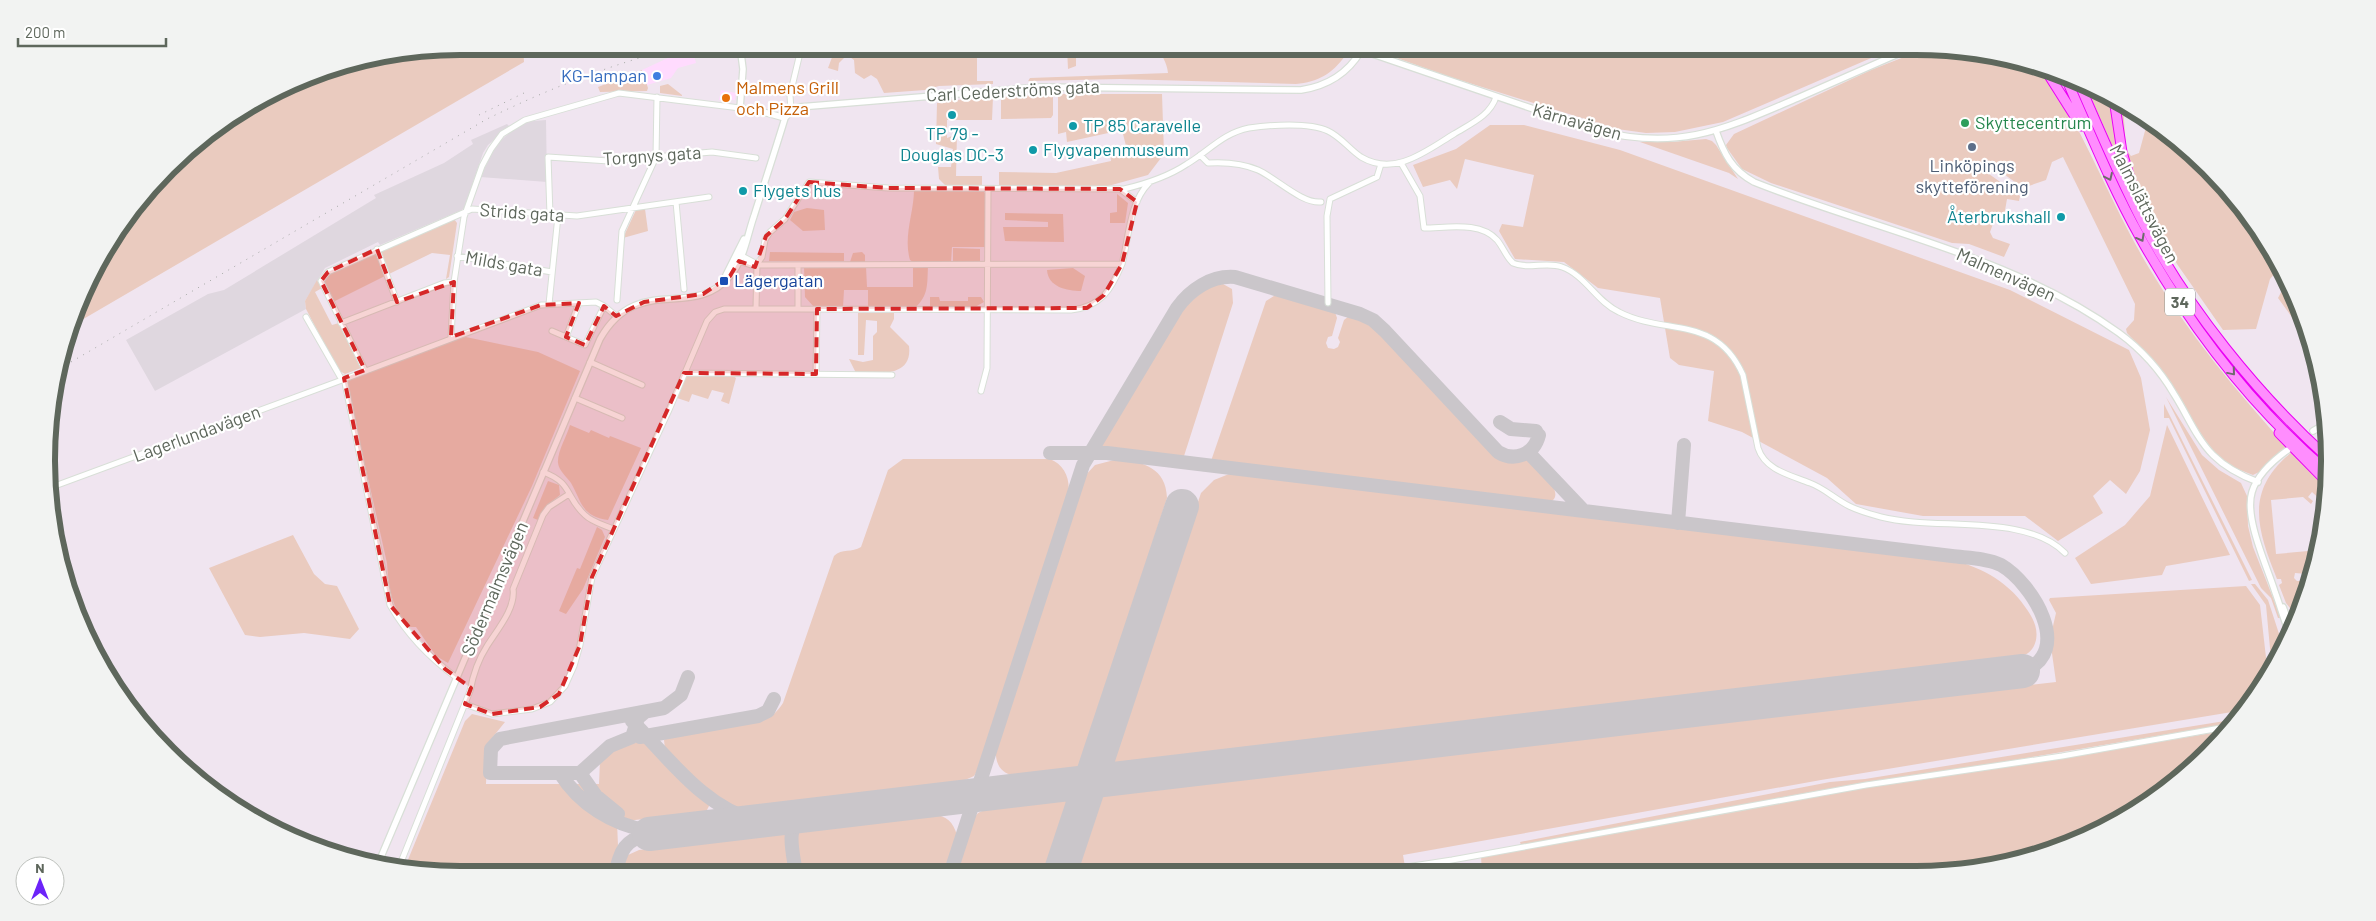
<svg xmlns="http://www.w3.org/2000/svg" width="2376" height="921" viewBox="0 0 2376 921" font-family="Barlow,sans-serif">
	<style>
		.commercial { fill: #ffdbfe }
		.industrial { fill: #dfd7df }
		.green { fill: #eacbbf }
		.lines { fill: none; stroke-linecap: round; stroke-linejoin: round }
		.taxiway { stroke: #cac6ca; stroke-width: 14 }
		.runway { stroke: #cac6ca; stroke-width: 34 }
		.minor-casing { stroke: #d8dfd7; stroke-width: 7 }
		.tertiary-casing { stroke: #d8dfd7; stroke-width: 8 }
		.motorway-casing { stroke: #ea00f5; stroke-width: 11 }
		.minor { stroke: #fff; stroke-width: 5 }
		.tertiary { stroke: #fff; stroke-width: 5.5 }
		.motorway { stroke: #ff8dfe; stroke-width: 9 }
		.rail { stroke: #a5a8a5; stroke-width: 1; stroke-dasharray: 1 6; stroke-linecap: butt }
		.oneway { stroke: #6e6b6c }
		.marked { fill: #d62828; fill-opacity: 0.2; stroke: #d62828; stroke-width: 4; stroke-dasharray: 10 6; stroke-linejoin: round }
		.shop-dot { fill: #3f7fe0; stroke: #fff; stroke-width: 2 }
		.food-dot { fill: #e8710a; stroke: #fff; stroke-width: 2 }
		.culture-dot { fill: #0f9aa8; stroke: #fff; stroke-width: 2 }
		.leisure-dot { fill: #2e9e5b; stroke: #fff; stroke-width: 2 }
		.service-dot { fill: #5c6f8a; stroke: #fff; stroke-width: 2 }
		.transit-dot { fill: #1a4fb4; stroke: #fff; stroke-width: 2 }
		.labels { text-anchor: middle; stroke-width: 4.5; stroke-linejoin: round; paint-order: stroke }
		.shield { fill: #fff; stroke: #8e958d; stroke-width: 1 }
		.shield-label { font-size: 16px; font-weight: bold; fill: #5e675c }
		.shop-label { font-size: 18px; fill: #366cbe; stroke: #fff; text-anchor: end }
		.food-label { font-size: 18px; fill: #c56008; stroke: #fff; text-anchor: start }
		.street-label { font-size: 18px; fill: #5e675c; stroke: #fff }
		.leisure-label { font-size: 18px; fill: #27864d; stroke: #fff; text-anchor: start }
		.culture-label { font-size: 18px; fill: #0d838f; stroke: #fff; text-anchor: start }
		.service-label { font-size: 18px; fill: #4e5e75; stroke: #fff }
		.transit-label { font-size: 18px; fill: #164399; stroke: #fff; text-anchor: start }
		.rim { fill: none; stroke: #5e675c; stroke-width: 6 }
	</style>
	<rect width="100%" height="100%" fill="#f0e5f0"/>
	<!-- commercial -->
	<path class="commercial" d="M693,52L696,63L678,68L671,78L647,85L642,70L670,57Z
		M721,90L736,93L735,100H719Z"/>
	<!-- industrial -->
	<path class="industrial" d="M546,120L547,182L480,177L497,144L517,126L522,122Z
		M507,124L509,126L488,145L483,153L464,209L380,245L378,242L325,268L305,301L306,309L155,391L126,340L208,294L224,290L376,198L374,195L444,163L473,144L471,140Z"/>
	<!-- green -->
	<path class="green" d="M461,46H523L524,62L68,328L102,254L188,149L254,102L327,68Z
		M827,46H1076V66L1068,69L1067,48L977,51V81H993V84L939,86L925,90L884,93L877,79L871,75L864,79L855,73L854,60L847,55L839,63L838,71L828,68L834,52Z
		M1159,46H1326L1345,56C1332,74 1318,82 1296,84L1120,79L1028,81L1030,78L1168,73C1167,62 1161,56 1159,46Z
		M1363,46H1899L1723,122L1675,132L1646,133L1617,129L1450,77Z
		M1927,48C1947,50 2025,57 2038,66C2046,72 2052,86 2058,94C2092,150 2115,212 2149,268C2188,333 2236,391 2287,447L2271,459L2259,472L2253,475L2235,468L2218,457L2203,437L2158,366L2127,333L2126,329L2134,320L2135,304L2063,157L2052,162L2046,180L2023,188L1997,169L1989,174L2020,196L2019,201L2007,199L2003,222L1994,221L1990,232L1993,238L2010,244L2004,257L1969,244L1952,243L1771,183L1742,169L1727,148L1726,145L1734,134L1871,70Z
		M642,70L648,88L647,91L600,92L598,87Z
		M668,84L682,95V96L660,93V86Z
		M2085,84L2111,97L2113,127L2120,160L2119,161Z
		M1053,94V115L1051,118L1001,119V97Z
		M1058,94H1162L1164,154L1148,175L1108,186H999V172L1056,173L1111,161L1110,154L1127,150L1122,130L1067,142L1066,132L1058,134Z
		M993,97L992,120H947V138L957,134L956,176H982V186H946L939,179L938,167H951L953,149L936,144L937,103L947,102L948,99L957,100Z
		M2118,101L2123,104L2126,149L2131,156L2139,153L2148,120C2196,150 2257,215 2280,267L2270,279L2256,329L2223,330L2177,264L2150,217L2128,162Z
		M1490,125H1524L1620,150L2010,290L2129,350L2141,378L2150,430L2140,471L2126,494L2110,480L2093,496L2103,513L2058,541L2025,516H1923L1856,504L1827,478L1742,432L1708,421L1714,371L1679,365L1670,358L1660,298L1598,288L1564,262L1515,259L1499,231L1502,224L1523,227L1534,175L1465,159L1457,189L1450,180L1423,187L1413,165L1456,149Z
		M1706,139L1712,141L1716,145L1738,179L1729,173L1640,142H1672Z
		M914,190L984,192L986,195L985,247H952L951,262H913L910,260C903,237 914,212 914,190Z
		M1117,194L1128,203L1125,223H1110V213L1117,212Z
		M807,208L824,210L825,230L803,231L790,220L794,212Z
		M645,209L648,231L623,238L636,210Z
		M1005,213L1063,214L1064,242L1005,241L1003,227H1048V222L1005,220Z
		M454,219L457,223L449,277L446,279L450,255L432,253L389,274L380,251Z
		M953,248L980,249V261H953Z
		M770,252L844,253V261H769Z
		M862,252L865,255V262H850L853,253Z
		M376,253L385,276L333,302L324,282L330,274Z
		M804,267H866L867,287H913V267H928C927,284 929,295 915,308H868V290H844L843,307H814L805,297Z
		M1073,268L1085,276L1081,291C1067,291 1048,287 1047,270Z
		M317,280L322,288L315,292L332,325L339,323L361,368L345,374L338,370L306,309L305,301Z
		M2287,281L2308,328L2312,345L2278,298Z
		M1223,284L1232,289L1233,303L1184,456L1100,448L1101,442L1180,312L1202,291L1211,286Z
		M1277,294L1335,312L1337,318L1332,336L1328,337L1326,343L1328,348L1334,349L1338,347L1340,342L1338,338L1344,320L1349,316L1373,326L1493,453C1509,464 1512,457 1527,460C1537,463 1565,492 1552,501L1211,461L1266,301Z
		M930,297H939L940,301H968V297H981L984,302L975,307H930Z
		M858,313H894V319L890,327L909,346C913,378 877,373 856,373L849,359L863,362L873,360V336L877,332V321L866,320L864,355H858Z
		M461,336L538,352L580,371L532,486L448,663L436,656L416,627H408C391,605 389,590 387,563L346,380Z
		M699,375L733,376L736,378L729,404L721,401L724,393L712,390L708,399L692,394L689,402L677,398L685,376Z
		M2166,397L2202,455L2219,470L2241,483L2247,496L2248,526L2253,547L2281,618H2278L2271,598L2261,588Z
		M2164,404L2252,580L2249,581L2169,418H2164Z
		M570,425L589,433L591,430L609,438L610,436L641,448L608,520C581,516 582,502 571,483C567,477 559,471 558,463C557,452 567,436 570,425Z
		M2167,425L2230,555L2166,566L2162,575L2091,584L2075,558L2125,525L2150,496Z
		M2292,452L2328,491L2326,505L2312,492L2308,497L2313,501L2311,504L2303,497L2271,500L2276,554L2319,550L2316,564L2311,566L2307,574L2295,573L2294,578L2297,581H2301L2315,570L2299,607L2290,608L2286,603L2279,585L2282,583L2281,579H2277C2257,529 2244,491 2292,452Z
		M903,459H1050C1065,465 1071,480 1068,496L979,768L974,776L965,780L739,808L716,800L665,749L664,740L668,737L762,721C772,717 777,712 783,703L834,556C842,548 852,553 861,547L888,470Z
		M1118,459C1144,462 1166,468 1167,498L1080,768C1063,770 1029,777 1014,775C1000,774 995,762 996,750L1084,477L1095,465Z
		M1229,474L1952,560C1984,568 2010,583 2028,611C2034,620 2038,629 2036,640C2034,648 2030,654 2021,656L1110,764L1201,493L1214,480Z
		M548,481L559,485L560,495L545,507L538,520L533,518Z
		M597,527L602,530L605,537L583,589L566,614L559,611L577,568L580,569Z
		M293,535L314,574L325,584L337,586L359,629L350,639L304,633L260,637L245,635L209,568Z
		M2251,584H2255L2268,600L2283,646L2272,670L2266,605Z
		M2246,586L2260,605L2268,675L2238,711L1821,780L1403,855L1406,873H1075L1101,795L2056,682L2050,639L2056,613L2049,600L2050,598Z
		M472,714L505,722L488,743L486,784H599L600,761L617,747L642,741L652,746L710,804L706,812L617,822L618,846L610,874L461,875L405,867L465,721Z
		M2231,720L2228,724L1973,767L1866,782L1521,845L1520,842L1830,782L1865,779Z
		M2223,731L2189,772L2098,832L1968,871L1473,872L1482,871L1481,857L1864,787L2064,758Z
		M1067,799L1069,802L1046,873L955,874L974,818L978,813L988,808Z
		M932,815C947,815 953,822 957,835L946,874H802V872L617,874L628,855L639,850Z
		M1450,863L1452,872H1408V869Z"/>
	<g class="lines">
		<!-- taxiway -->
		<path class="taxiway" d="M1500,422L1511,429L1536,431
			M1528,452L1584,511L1952,556C1967,558 1987,558 2001,565C2032,583 2075,652 2023,671
			M1050,453H1107L1584,511
			M1678,523L1684,445
			M645,712L638,718L632,737L610,746L580,773H490L491,749L500,739L664,708L681,695L688,677
			M632,721C669,758 703,807 756,821
			M640,737L758,716L768,711L774,699
			M560,773C579,804 613,825 649,831
			M580,773L596,796L618,814
			M615,874C621,850 624,840 649,834
			M796,874C794,855 783,825 805,815
			M950,874L1083,465L1177,308C1190,290 1211,275 1235,277L1360,314L1373,320L1385,331L1498,452C1514,462 1534,455 1539,435"/>
		<!-- runway -->
		<path class="runway" d="M649,834L2023,671
			M1060,873L1182,506"/>
		<defs>
			<path id="minor" d="M528,46L529,53L570,50
				M791,111L790,95L800,53
				M1200,155L1208,163C1225,162 1242,163 1258,170C1276,178 1302,204 1321,202
				M1401,163L1420,196L1424,228C1447,228 1480,221 1497,240C1503,247 1506,257 1513,263C1529,270 1546,261 1562,267C1585,275 1597,302 1619,312C1666,336 1716,314 1743,375L1758,448C1765,470 1790,475 1810,483C1824,488 1835,499 1849,506C1859,511 1870,514 1881,517C1935,531 2026,513 2065,553
				M1120,189L1137,202
				M676,202L684,289
				M550,215L548,157L609,161L712,152L756,158
				M377,249L397,302
				M740,255L757,264
				M457,256L552,272
				M736,260L751,265L1122,264C1129,238 1129,203 1149,183
				M798,265V309L1071,310C1101,307 1111,290 1122,264
				M617,300L622,231L656,157L657,97
				M579,303L566,337L585,345L604,306
				M1328,303L1327,216L1330,199L1377,177L1381,164
				M549,304L558,216
				M756,308L757,264L762,257L765,240L770,232L785,219L809,182L888,188L1124,189C1145,184 1169,176 1187,164C1209,151 1223,133 1249,128C1270,125 1309,122 1328,131C1341,137 1349,149 1361,157C1395,177 1426,151 1454,134C1470,124 1490,116 1496,97
				M306,317L342,380L541,305L596,302L604,306L616,316
				M341,323L444,283L454,282
				M552,331L566,337
				M451,337L454,282L464,217L482,166L491,149L502,134L525,120L619,93L740,108
				M590,362L642,385
				M365,370L321,281L328,272L472,209L577,216L709,197
				M684,373L892,375
				M816,374L817,309
				M344,378L390,605C406,633 431,659 457,678
				M981,391L987,368L988,189
				M575,398L622,418
				M543,472C573,483 565,497 585,515C592,522 604,525 613,529
				M52,487L342,380
				M465,704L492,714L532,709L550,702L565,686L574,666L580,645L592,577L669,410L707,321L715,312L724,309H798
				M399,867L470,691C473,675 478,660 487,646C497,630 516,608 513,589L543,515L549,507L569,494
				M1367,873L1452,860L1866,785L2062,756L2226,727"/>
			<path id="tertiary" d="M740,46L743,69L740,108L767,113L785,118
				M1349,46L1595,130C1679,152 1725,129 1800,97C1839,80 1878,63 1916,46
				M1716,131C1724,154 1732,170 1754,182C1874,230 2013,256 2119,333C2142,350 2160,370 2174,394C2187,414 2196,438 2213,455C2225,467 2242,476 2258,482
				M726,275L744,239
				M2313,431L2327,423
				M2289,449C2275,459 2257,475 2252,492C2244,518 2267,566 2275,592C2280,605 2283,618 2289,632
				M2283,607L2290,626
				M378,864L600,339C638,272 693,321 730,276C744,260 747,236 754,216C764,184 775,151 785,118L791,111L799,107L1041,87L1301,90C1327,86 1348,73 1361,51"/>
			<path id="motorway" d="M2045,69L2081,126
				M2065,76C2089,130 2111,185 2140,237C2189,325 2252,407 2328,472
				M2078,81C2099,129 2119,177 2143,223C2188,308 2256,393 2328,458
				M2114,99L2122,152L2135,195
				M2279,433L2329,484"/>
		</defs>
		<!-- minor casing -->
		<use href="#minor" class="minor-casing"/>
		<!-- tertiary casing -->
		<use href="#tertiary" class="tertiary-casing"/>
		<!-- motorway casing -->
		<use href="#motorway" class="motorway-casing"/>
		<!-- minor -->
		<use href="#minor" class="minor"/>
		<!-- tertiary -->
		<use href="#tertiary" class="tertiary"/>
		<!-- motorway -->
		<use href="#motorway" class="motorway"/>
		<!-- rail -->
		<path class="rail" d="M479,115L526,92
			M59,369L487,119C550,88 614,63 683,46"/>
	</g>
	<!-- one-way arrows -->
	<defs><path id="oneway-chevron" d="M-2-3.5L2.5 0L-2 3.5" fill="none" stroke-width="1.6" stroke-linecap="round" stroke-linejoin="round" transform="scale(1.25)"/></defs>
	<g class="oneway">
		<use href="#oneway-chevron" transform="translate(2109 177) rotate(65)"/>
		<use href="#oneway-chevron" transform="translate(2141 238) rotate(61)"/>
		<use href="#oneway-chevron" transform="translate(2232 372) rotate(50)"/>
	</g>
	<!-- marked area -->
	<path class="marked" d="M809,182L888,188L1120,189L1137,202L1122,264L1104,295L1087,308L817,309L816,374L684,373L592,577L580,645L559,694L540,707L492,714L465,704L471,688L445,669L390,605L344,378L365,370L321,281L328,272L377,249L397,302L454,282L451,337L541,305L579,303L566,337L585,345L604,306L616,316L644,302L703,294L730,276L739,261L755,267L766,236L785,219Z"/>
	<!-- markers -->
	<circle class="shop-dot" cx="657" cy="76" r="5"/>
	<circle class="food-dot" cx="726" cy="98" r="5"/>
	<g class="culture-dot">
		<circle cx="952" cy="115" r="5"/>
		<circle cx="1073" cy="126" r="5"/>
		<circle cx="1033" cy="150" r="5"/>
		<circle cx="743" cy="191" r="5"/>
		<circle cx="2061" cy="217" r="5"/>
	</g>
	<circle class="leisure-dot" cx="1965" cy="123" r="5"/>
	<circle class="service-dot" cx="1972" cy="147" r="5"/>
	<rect class="transit-dot" x="719" y="276" width="10" height="10" rx="2.5"/>
	<g class="labels">
		<!-- shield labels -->
		<rect class="shield" x="2165" y="288.5" width="30" height="27" rx="4"/>
		<g class="shield-label">
			<text x="2180" y="308">34</text>
		</g>
		<!-- shop labels -->
		<g class="shop-label">
			<text x="647" y="82">KG-lampan</text>
		</g>
		<!-- food labels -->
		<g class="food-label">
			<text x="736" y="94">Malmens Grill<tspan x="736" dy="21">och Pizza</tspan></text>
		</g>
		<!-- street labels -->
		<g class="street-label">
			<text transform="translate(1013 91) rotate(-3)" y="6">Carl Cederströms gata</text>
			<text transform="translate(1577 122) rotate(16)" y="6">Kärnavägen</text>
			<text transform="translate(652 156) rotate(-4)" y="6">Torgnys gata</text>
			<text transform="translate(2144 204) rotate(63)" y="6">Malmslättsvägen</text>
			<text transform="translate(522 213) rotate(4)" y="6">Strids gata</text>
			<text transform="translate(504 264) rotate(10)" y="6">Milds gata</text>
			<text transform="translate(2006 275) rotate(24)" y="6">Malmenvägen</text>
			<text transform="translate(197 434) rotate(-20)" y="6">Lagerlundavägen</text>
			<text transform="translate(495 589) rotate(-67)" y="6">Södermalmsvägen</text>
		</g>
		<!-- leisure labels -->
		<g class="leisure-label">
			<text x="1975" y="129">Skyttecentrum</text>
		</g>
		<!-- culture labels -->
		<g class="culture-label">
			<text x="1083" y="132">TP 85 Caravelle</text>
			<text x="952" y="140" text-anchor="middle">TP 79 -<tspan x="952" dy="21">Douglas DC-3</tspan></text>
			<text x="1043" y="156">Flygvapenmuseum</text>
			<text x="753" y="197">Flygets hus</text>
			<text x="2051" y="223" text-anchor="end">Återbrukshall</text>
		</g>
		<!-- service labels -->
		<g class="service-label">
			<text x="1972" y="172">Linköpings<tspan x="1972" dy="21">skytteförening</tspan></text>
		</g>
		<!-- transit labels -->
		<g class="transit-label">
			<text x="734" y="287">Lägergatan</text>
		</g>
	</g>
	<!-- crop -->
	<path d="M0 0H2376V921H0ZM460 55H1916A405 405 0 0 1 2321 460V461A405 405 0 0 1 1916 866H460A405 405 0 0 1 55 461V460A405 405 0 0 1 460 55Z" fill="#f2f3f2" fill-rule="evenodd"/>
	<path class="rim" d="M460 55H1916A405 405 0 0 1 2321 460V461A405 405 0 0 1 1916 866H460A405 405 0 0 1 55 461V460A405 405 0 0 1 460 55Z"/>
	<!-- north arrow -->
	<g transform="translate(40 881)"><circle r="24" fill="#ffffff" stroke="#bfc2be"/>
	<path d="M0-4L9 19L0 12L-9 19Z" fill="#6c23f9"/>
	<text y="-8" font-size="14" font-weight="bold" text-anchor="middle" fill="#5e675c">N</text>
	</g>
	<!-- scale -->
	<path d="M18 38v8h148v-8" fill="none" stroke="#5e675c" stroke-width="2.5"/>
	<text x="25" y="38" font-size="15" fill="#5e675c" stroke="#ffffff" stroke-width="4" paint-order="stroke">200 m</text>
</svg>
